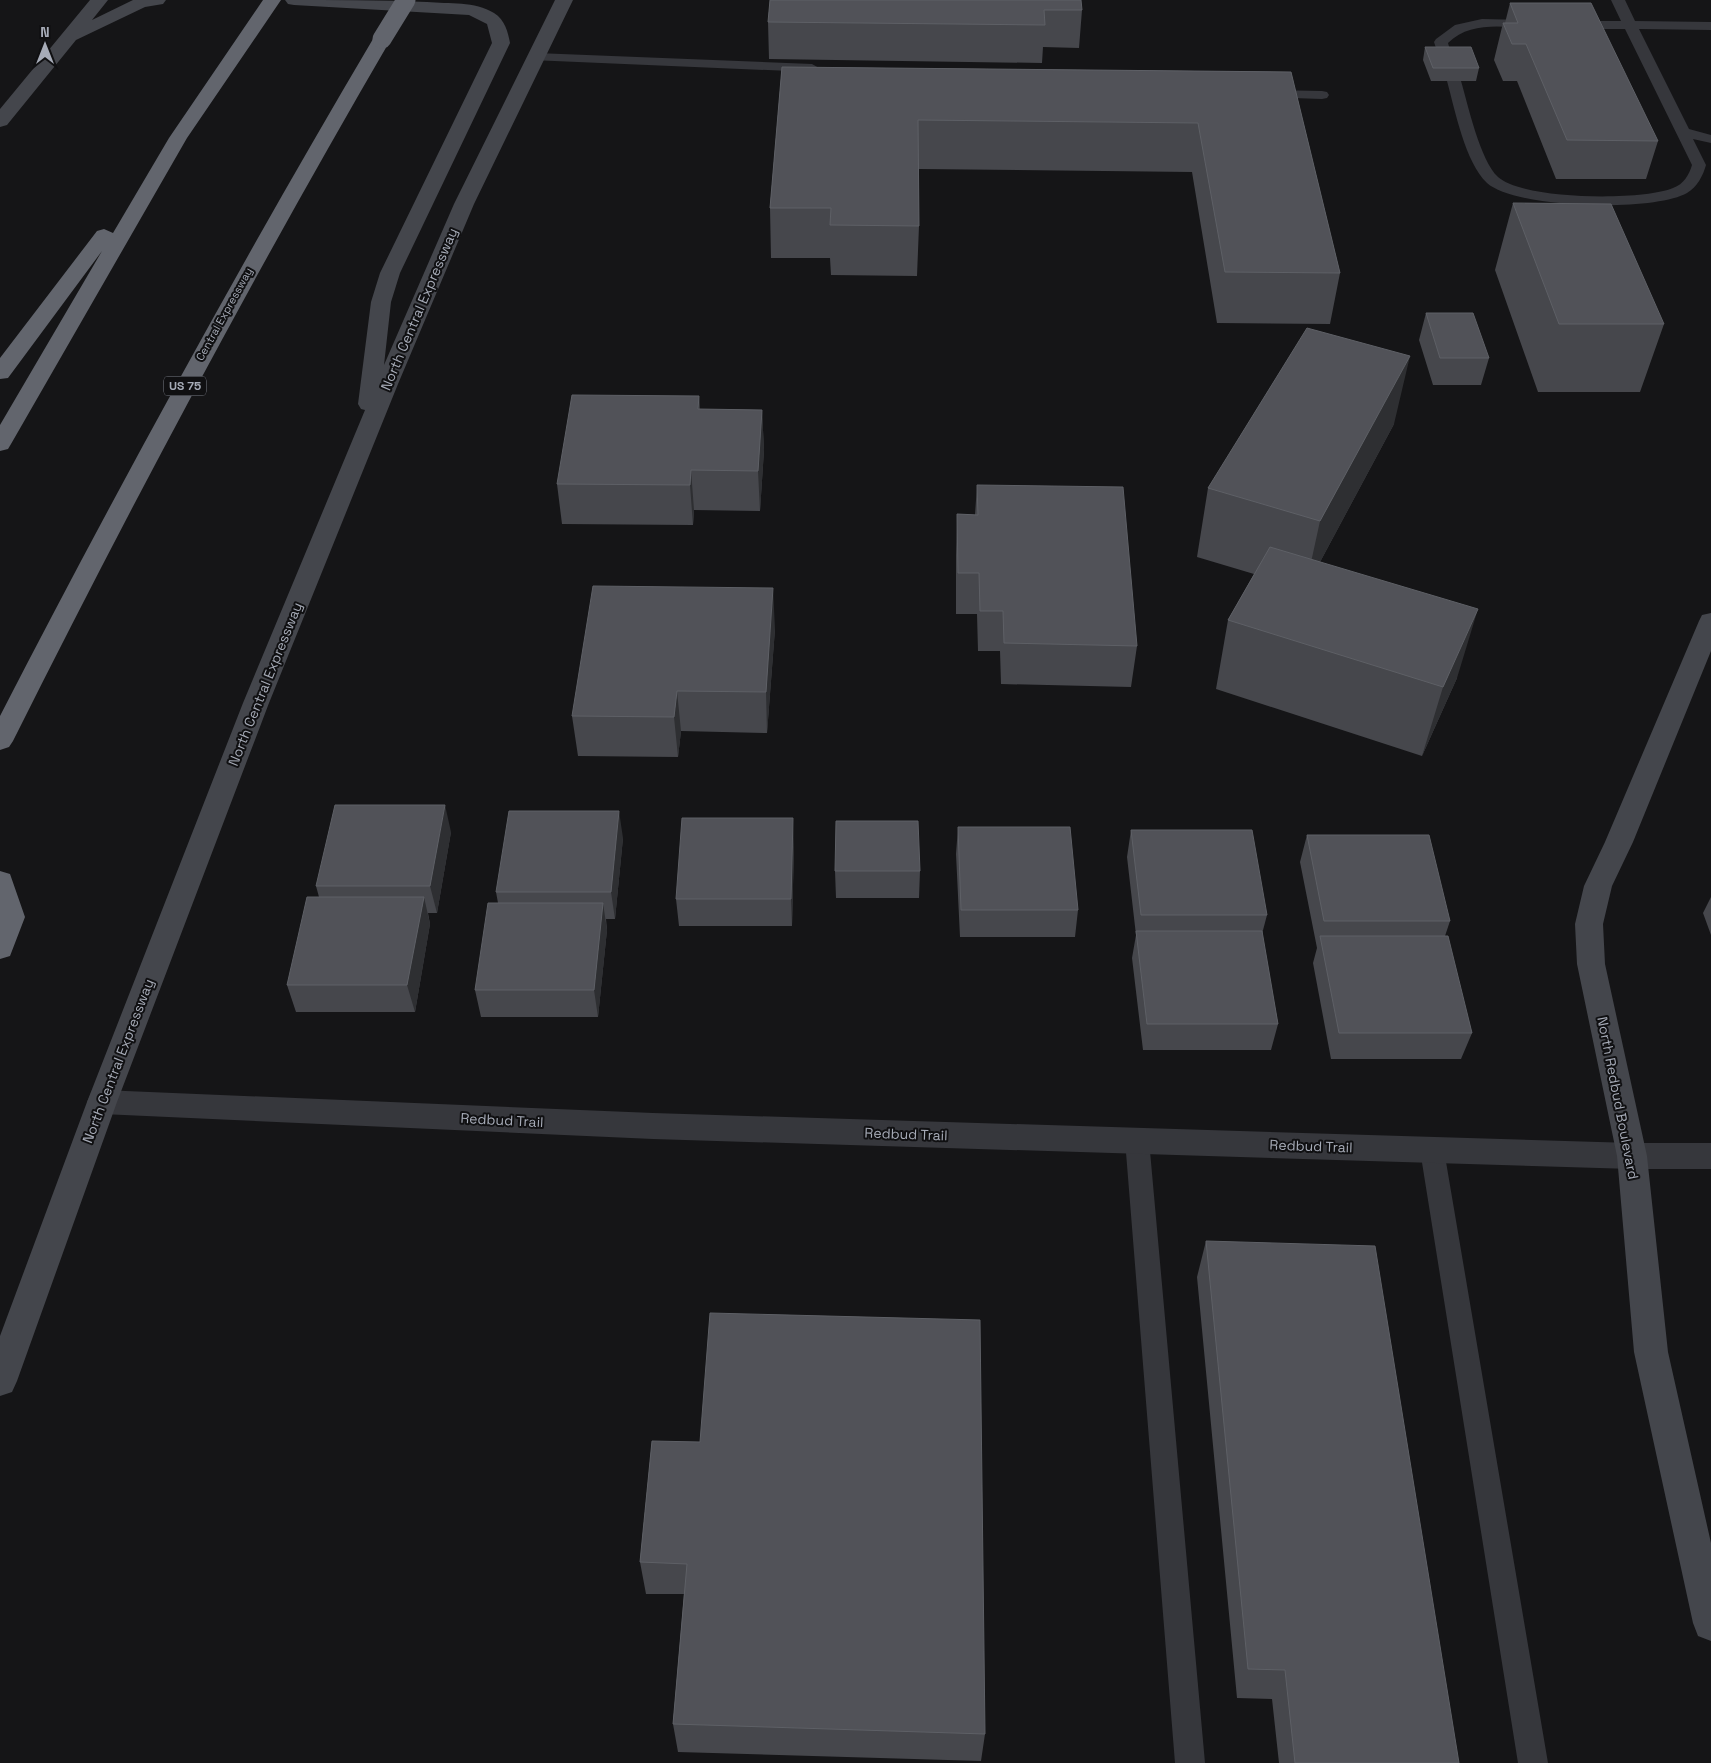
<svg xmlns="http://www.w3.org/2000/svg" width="1711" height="1763" viewBox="0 0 1711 1763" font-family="'Space Grotesk',sans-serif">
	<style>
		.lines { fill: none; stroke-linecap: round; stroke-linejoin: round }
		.lane { fill: #36373c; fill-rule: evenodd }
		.street { fill: #36373c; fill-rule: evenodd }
		.secondary { fill: #44464c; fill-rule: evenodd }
		.highway { fill: #62656d; fill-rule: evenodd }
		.highway-bridge { stroke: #62656d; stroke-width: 19 }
		.wall { fill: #46474c }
		.shaded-wall { fill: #2e2f32 }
		.building { fill: #515258; stroke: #5e6066 }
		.labels { text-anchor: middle; stroke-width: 4; stroke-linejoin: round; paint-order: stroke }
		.far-street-label { font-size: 11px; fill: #a6abb7; stroke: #101012 }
		.shield { fill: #101012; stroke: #797c86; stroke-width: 1 }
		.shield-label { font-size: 12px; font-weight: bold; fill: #a6abb7 }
		.street-label { font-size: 14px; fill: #a6abb7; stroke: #101012 }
	</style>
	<rect width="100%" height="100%" fill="#151517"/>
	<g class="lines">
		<!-- lane -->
		<path class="lane" d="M1611,0H1625L1635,21L1711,22V30L1639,29L1689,129L1711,135V143L1693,139L1706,165C1703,176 1697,187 1687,193C1654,212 1516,209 1487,183C1465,162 1455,110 1447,81L1449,78H1459L1461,81C1468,105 1480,160 1498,177C1524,200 1642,201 1673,188C1684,184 1689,175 1692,165L1625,29H1573L1566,25L1573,21H1621Z
			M1482,19L1530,20L1537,24L1530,28C1502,27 1470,21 1448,43L1453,60L1451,63H1441L1434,42L1436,39L1455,25Z
			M536,53L812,64L819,68L812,72L531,60L529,57Z
			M1267,90L1322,91L1327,92L1329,95L1327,98L1322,99L1262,97L1260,94L1262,91Z
			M1137,1130L1145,1133L1149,1140L1205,1763H1175L1125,1140L1129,1133Z
			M1432,1140L1440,1143L1444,1150L1548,1763H1518L1420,1150L1424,1143Z"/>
		<!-- street -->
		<path class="street" d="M102,1090L653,1113L1632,1143H1711V1169H1632L653,1139L102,1114L91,1111L87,1102L91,1093Z"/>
		<!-- secondary -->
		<path class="secondary" d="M90,0H108L92,20L133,0H166L163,4L145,7L76,40L7,125L0,127V109Z
			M285,0C333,0 380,0 427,2C449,4 475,1 494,13C505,20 508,32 510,43L400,273L391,302L384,365L454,204L555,0H573L474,204L398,384L269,703L117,1102L17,1381L12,1392L0,1396V1336L87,1102L243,703L365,410L361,409L358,404L371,302L380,273L492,43L487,24L469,15L294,5L288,4Z
			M1711,613V651L1633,842L1612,886L1603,924L1605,964L1647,1156L1668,1352L1711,1543V1641L1698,1636L1693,1623L1634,1352L1617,1156L1577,964L1575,924L1584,886L1605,842L1699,621L1702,615Z"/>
		<!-- highway -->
		<path class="highway" d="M263,0H281L187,138L11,444L8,449L0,451V425L102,251L8,378L0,379V358L97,231L104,229L113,233L169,138Z
			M382,34L388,35L391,39C257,269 132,503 13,741L9,747L0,750V716C118,487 242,261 373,39L376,35Z
			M0,871L10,874L25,917L10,956L0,959Z"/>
		<!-- highway-bridge -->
		<path class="highway-bridge" d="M382,39L406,0"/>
	</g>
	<!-- wall -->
	<path class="wall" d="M770,0L1082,10L1079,48L1043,47L1042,63L769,59L768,22Z
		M1510,3L1658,141L1646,179H1556L1517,81H1503L1494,60L1503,23H1505Z
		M1425,47L1479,68L1476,81H1431L1423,60Z
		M782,67L1291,72L1340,273L1330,324L1217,323L1192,172L919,169V226L917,276L831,275L830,258H771L770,208Z
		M1513,203L1664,324L1640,392H1538L1495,270Z
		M1426,313L1489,358L1481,385H1433L1419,340Z
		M699,396L700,409L762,410L764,450L760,511L694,510L693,525L562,524L557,484Z
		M1394,424L1320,562L1457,678L1422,756L1216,689L1228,620L1254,574L1197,557L1208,488Z
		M977,485L1137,646L1131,687L1001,684L1000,651H978L977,614H956V555L957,514L975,515Z
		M775,629L767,733L681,731L678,757L578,756L572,716Z
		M958,827L1078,910L1075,937H960L956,854Z
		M1131,830L1267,915L1262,934L1278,1024L1271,1050H1143L1132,958L1136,935L1127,857Z
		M451,832L437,913H428L430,924L415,1012H296L287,985L319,897L316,886Z
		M1307,835L1450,921L1445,936L1472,1033L1461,1059H1331L1313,963L1317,948L1300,862Z
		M623,838L615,919H606L607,930L598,1017H481L475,990L498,903L496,892Z
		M794,845L792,926H679L676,899Z
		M835,871H920L919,898H836Z
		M1711,897V935L1703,913Z
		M1206,1241L1459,1763H1279L1272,1699L1237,1698L1197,1277Z
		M652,1441L985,1734L981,1761L678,1752L673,1724L684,1594H646L640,1562Z"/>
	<!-- shaded-wall -->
	<path class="shaded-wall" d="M1410,356L1394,424L1305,590L1320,521Z
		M699,396L701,436L698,409Z
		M762,410L764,450L760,511L758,471Z
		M691,470L694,510L693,525L690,485Z
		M773,588L775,629L767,733L766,692Z
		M1478,609L1457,678L1422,756L1443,687Z
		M677,691L681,731L678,757L674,717Z
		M445,805L451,832L437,913L430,886Z
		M619,811L623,838L615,919L611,892Z
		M793,818L794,845L792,926L791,899Z
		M424,897L430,924L415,1012L407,985Z
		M603,903L607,930L598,1017L594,990Z"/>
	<!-- building -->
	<path class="building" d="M770,0H1081L1082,10H1044L1045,25L768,22Z
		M1510,3H1591L1658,141L1567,140L1526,44H1512L1503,23H1518Z
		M1425,47H1471L1479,68H1433Z
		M782,67L1291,72L1340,273L1225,272L1198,123L918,120L919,226L830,225L831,208H770Z
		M1513,203L1611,204L1664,324H1559Z
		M1426,313H1473L1489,358H1440Z
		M1307,328L1410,356L1320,521L1208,488Z
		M572,395L699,396L698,409L762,410L758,471L691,470L690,485L557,484Z
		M977,485L1123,487L1137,646L1004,643L1003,611H980L979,573H958L957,514L978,515Z
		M1270,547L1478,609L1443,687L1228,620Z
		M593,586L773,588L766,692L677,691L674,717L572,716Z
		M335,805H445L430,886H316Z
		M509,811H619L611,892H496Z
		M682,818H793L791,899H676Z
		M836,821H918L920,871H835Z
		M958,827H1070L1078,910H961Z
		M1131,830H1252L1267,915H1141Z
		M1307,835H1429L1450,921H1324Z
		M307,897H424L407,985H287Z
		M488,903H603L594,990H475Z
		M1136,931H1262L1278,1024H1147Z
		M1320,936H1448L1472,1033H1339Z
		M1206,1241L1375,1246L1459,1763H1295L1285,1670L1248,1669Z
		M710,1313L980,1320L985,1734L673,1724L687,1564L640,1562L652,1441L700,1442Z"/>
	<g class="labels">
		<!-- far-street labels -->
		<g class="far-street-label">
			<text transform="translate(224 314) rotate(-61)" y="4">Central Expressway</text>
		</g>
		<!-- shield labels -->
		<rect class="shield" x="164" y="376.5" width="42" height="19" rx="4"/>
		<g class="shield-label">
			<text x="185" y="390">US 75</text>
		</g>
		<!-- street labels -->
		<g class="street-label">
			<text transform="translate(419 309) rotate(-67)" y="5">North Central Expressway</text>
			<text transform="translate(265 684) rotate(-68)" y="5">North Central Expressway</text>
			<text transform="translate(118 1061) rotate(-69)" y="5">North Central Expressway</text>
			<text transform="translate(1618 1098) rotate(79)" y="5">North Redbud Boulevard</text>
			<text transform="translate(502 1120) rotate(3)" y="5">Redbud Trail</text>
			<text transform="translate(906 1134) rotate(2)" y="5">Redbud Trail</text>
			<text transform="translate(1311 1146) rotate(2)" y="5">Redbud Trail</text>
		</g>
	</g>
	<!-- north arrow -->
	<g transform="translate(45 45)" stroke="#101012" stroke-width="4" paint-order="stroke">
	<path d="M0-4L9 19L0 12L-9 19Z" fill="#a6abb7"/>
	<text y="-8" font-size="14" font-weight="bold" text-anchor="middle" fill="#a6abb7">N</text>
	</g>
</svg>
